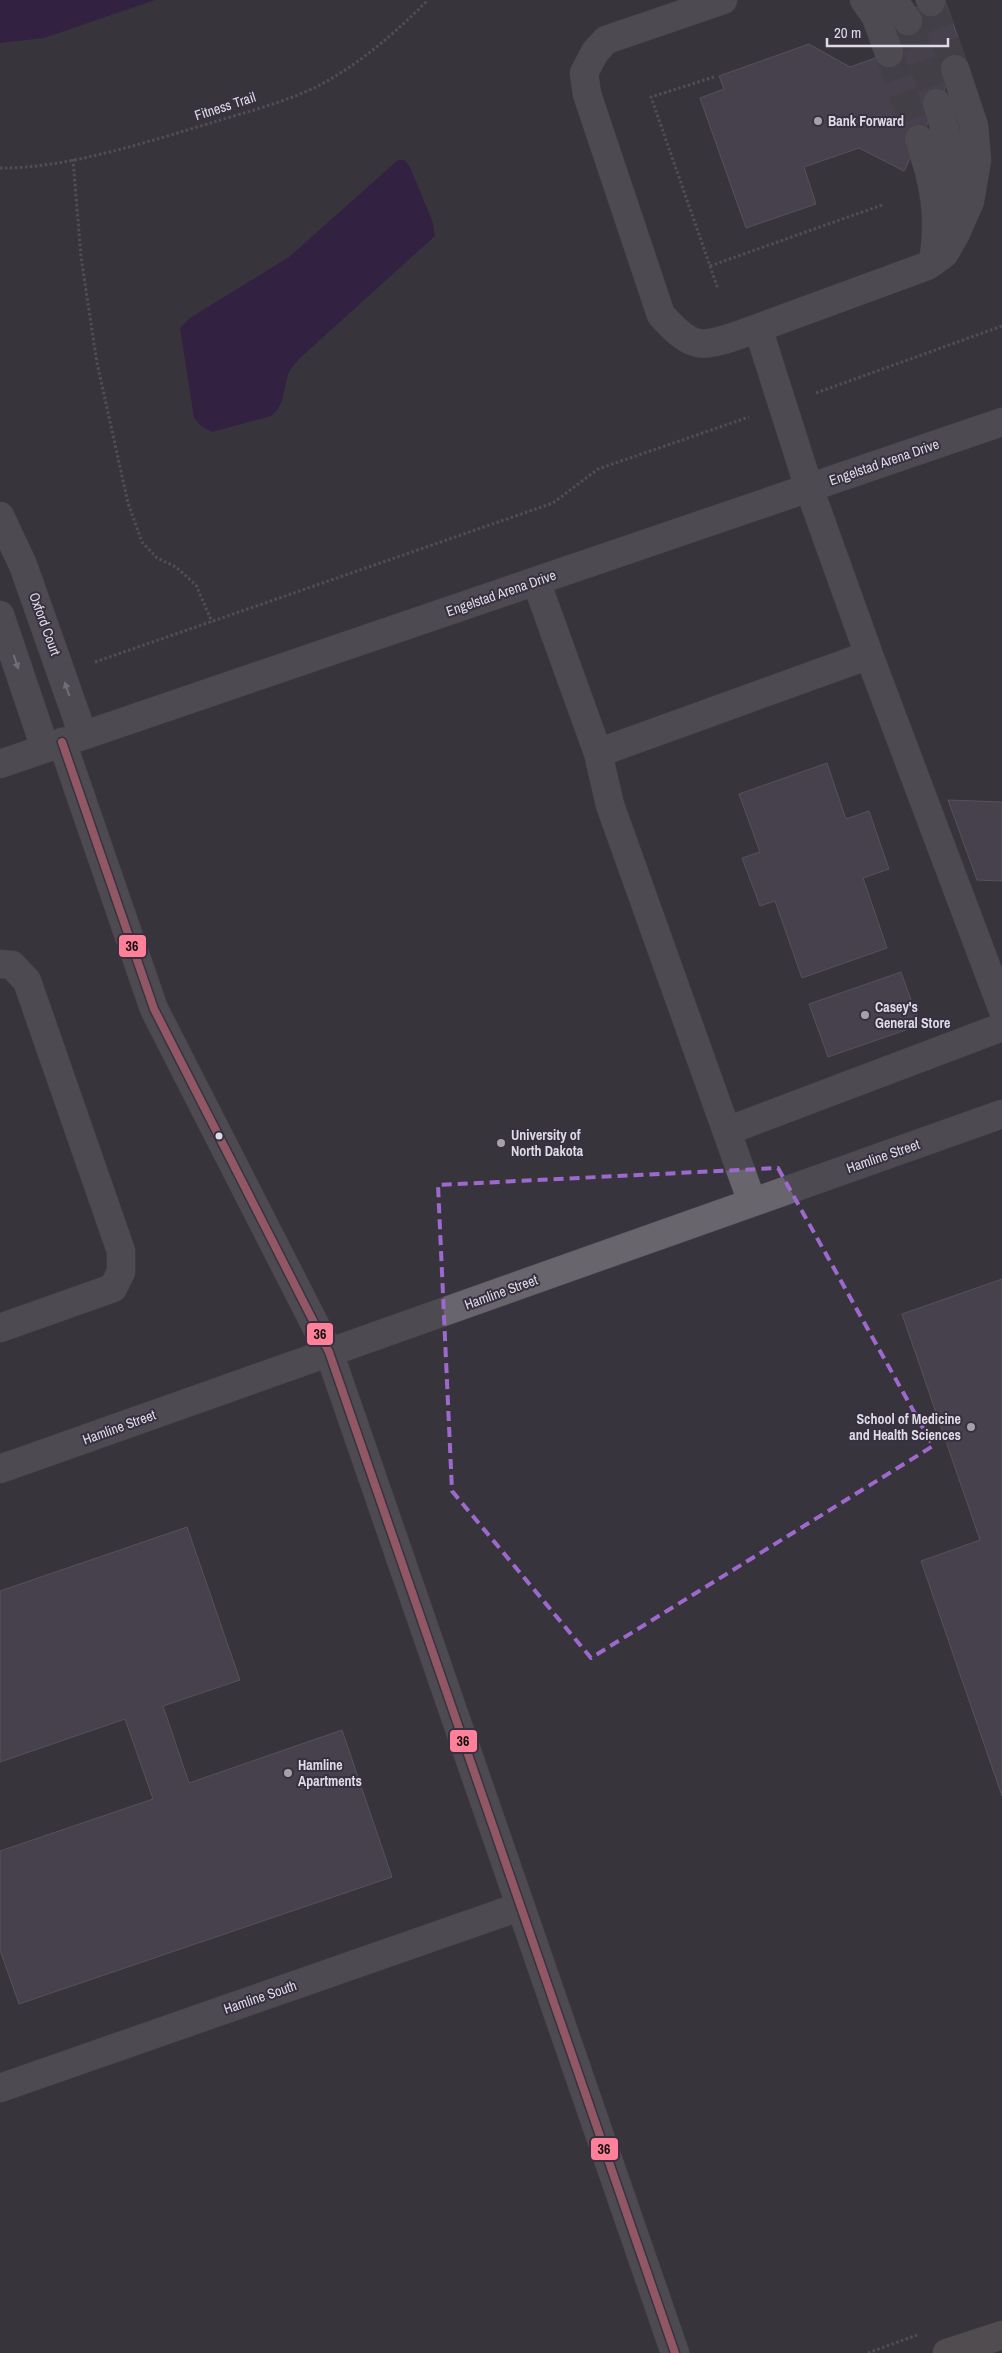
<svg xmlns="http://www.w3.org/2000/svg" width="1002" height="2353" viewBox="0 0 1002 2353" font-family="'Archivo Narrow',sans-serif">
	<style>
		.water { fill: #2b0a48 }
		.building { fill: #585162; stroke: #78747c }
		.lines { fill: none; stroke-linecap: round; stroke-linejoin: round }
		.minor-tunnel { stroke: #514d56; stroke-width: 28; stroke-dasharray: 28 14; stroke-linecap: butt }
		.minor-casing { stroke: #55525a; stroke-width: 29 }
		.major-casing { stroke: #55525a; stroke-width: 29 }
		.path { stroke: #6e6c72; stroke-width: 3; stroke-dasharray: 2.5 2.5; stroke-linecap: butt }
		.minor { stroke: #68656d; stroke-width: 28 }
		.major { stroke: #6e6967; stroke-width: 28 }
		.bus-1-casing { stroke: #373041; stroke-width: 11 }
		.bus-1 { stroke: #ff8098; stroke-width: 8 }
		.oneway { fill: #b5b2bc }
		.marked { fill: none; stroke: #9e69cd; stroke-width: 4; stroke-dasharray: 10 6; stroke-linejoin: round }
		.poi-dot { fill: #a5a1ab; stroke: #373041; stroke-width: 2 }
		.bus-dot { fill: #dfdbe6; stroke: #373041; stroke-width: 2 }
		.labels { text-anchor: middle; stroke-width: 4; stroke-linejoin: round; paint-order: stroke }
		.street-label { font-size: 14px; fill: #dfdbe6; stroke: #373041 }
		.poi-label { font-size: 14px; font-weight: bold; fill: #dfdbe6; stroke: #373041; text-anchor: start }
		.line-badge { stroke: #373041; stroke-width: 2 }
		.pale-badge-label { font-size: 14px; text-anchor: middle; font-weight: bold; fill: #111 }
	</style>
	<rect width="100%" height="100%" fill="#38343d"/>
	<!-- water -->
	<path class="water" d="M0,0H155L44,38L0,43Z
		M398,160H405L410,167L433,223L435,236L300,358C296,363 290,369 288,375C283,391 285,405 271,416L212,432L201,426L194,418L180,328L190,318L289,257Z"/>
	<!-- building -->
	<path class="building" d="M936,0H945L963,52L904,171L859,148L804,167L816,204L746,228L700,98L724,89L719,76L809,44L850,67L889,53L917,7Z
		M827,763L846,819L869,811L889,869L863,878L887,948L802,978L775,901L760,906L742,858L760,852L739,794Z
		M948,800L1002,802V881L977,880Z
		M901,972L920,1025L828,1057L809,1004Z
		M1002,1279V1796L921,1561L980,1540L902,1314Z
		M187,1527L240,1680L163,1706L189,1783L342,1730L392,1877L19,2004L0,1950V1851L153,1799L125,1719L0,1762V1591Z"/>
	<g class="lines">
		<!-- minor-tunnel -->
		<path class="minor-tunnel" d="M931,2L955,69
			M908,21L937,103
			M889,53L919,139"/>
		<defs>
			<path id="minor" d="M864,0L876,17L889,53
				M893,0L908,21
				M930,0L931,2
				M937,103C947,137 963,180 953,214
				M919,139C934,182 941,217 933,262
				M758,328L927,266L944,254L956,233L970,201L977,160L974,126L955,69
				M0,516L23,565L83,735
				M536,581L598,753L869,655L809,488L758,328C743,333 714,346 698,343C683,340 671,325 661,315L587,94L584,73L595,52L606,40L723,0
				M0,615L45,748
				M869,655L1002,1008
				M62,742L154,1009L329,1352L675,2353
				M598,753L610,805L752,1202
				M0,764L1002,422
				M0,964L12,965L27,981L121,1251V1272L113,1288L0,1328
				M727,1131L1002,1027
				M0,1469L1002,1114
				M0,2088L519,1907"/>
			<path id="major" d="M947,2353L1002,2335"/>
		</defs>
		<!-- minor casing -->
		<use href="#minor" class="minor-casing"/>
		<!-- major casing -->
		<use href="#major" class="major-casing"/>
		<!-- path -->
		<path class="path" d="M714,77L651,97L718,289
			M73,159L81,257L97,363L128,503L142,542L157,558L176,567L196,585L212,622
			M0,168C65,169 151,141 214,122C247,112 288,101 318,86C360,64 395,33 428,0
			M710,266L882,205
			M816,393L1002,326
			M95,662L553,503L598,469L749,417
			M868,2353L917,2335"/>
		<!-- minor -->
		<use href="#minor" class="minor"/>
		<!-- major -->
		<use href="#major" class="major"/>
		<defs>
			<path id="bus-1" d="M62,742L154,1009L329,1352L675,2353"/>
		</defs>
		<!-- bus-1 casing -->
		<use href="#bus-1" class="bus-1-casing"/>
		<!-- bus-1 -->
		<use href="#bus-1" class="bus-1"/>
	</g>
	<!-- one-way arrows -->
	<defs><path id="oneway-solid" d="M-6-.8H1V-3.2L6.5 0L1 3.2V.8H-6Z" transform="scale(1.25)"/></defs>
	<g class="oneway">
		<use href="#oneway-solid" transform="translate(16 662) rotate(71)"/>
		<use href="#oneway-solid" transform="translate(67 689) rotate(-109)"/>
	</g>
	<!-- marked area -->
	<path d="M0 0H1002V2353H0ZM778,1168L933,1446L591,1658L452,1491L438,1185Z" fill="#38343d" fill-opacity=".55" fill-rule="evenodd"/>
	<path class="marked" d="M778,1168L933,1446L591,1658L452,1491L438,1185Z"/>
	<!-- markers -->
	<g class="poi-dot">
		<circle cx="818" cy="121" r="5"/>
		<circle cx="865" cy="1015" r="5"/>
		<circle cx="501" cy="1143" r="5"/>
		<circle cx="971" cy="1427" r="5"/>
		<circle cx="288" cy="1773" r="5"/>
	</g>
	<circle class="bus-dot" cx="219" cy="1136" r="4.5"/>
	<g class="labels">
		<!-- street labels -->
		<g class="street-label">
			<text transform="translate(225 106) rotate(-18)" y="5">Fitness Trail</text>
			<text transform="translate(884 462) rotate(-19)" y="5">Engelstad Arena Drive</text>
			<text transform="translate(501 593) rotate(-19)" y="5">Engelstad Arena Drive</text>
			<text transform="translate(45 624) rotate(70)" y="5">Oxford Court</text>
			<text transform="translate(883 1156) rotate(-19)" y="5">Hamline Street</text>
			<text transform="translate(501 1292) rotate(-20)" y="5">Hamline Street</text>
			<text transform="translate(119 1427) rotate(-20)" y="5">Hamline Street</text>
			<text transform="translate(260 1997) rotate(-19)" y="5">Hamline South</text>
		</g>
		<!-- poi labels -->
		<g class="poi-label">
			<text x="828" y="126">Bank Forward</text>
			<text x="875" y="1012">Casey's<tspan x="875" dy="16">General Store</tspan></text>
			<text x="511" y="1140">University of<tspan x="511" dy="16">North Dakota</tspan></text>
			<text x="961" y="1424" text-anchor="end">School of Medicine<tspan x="961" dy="16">and Health Sciences</tspan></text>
			<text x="298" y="1770">Hamline<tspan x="298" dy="16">Apartments</tspan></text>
		</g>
	</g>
	<g class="line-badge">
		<rect x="118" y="934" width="29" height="24" rx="5" fill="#ff8098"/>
		<rect x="306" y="1322" width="28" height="24" rx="5" fill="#ff8098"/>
		<rect x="449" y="1729" width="29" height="24" rx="5" fill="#ff8098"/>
		<rect x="590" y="2137" width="29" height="24" rx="5" fill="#ff8098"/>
	</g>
	<g class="pale-badge-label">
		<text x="132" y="951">36</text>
		<text x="320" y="1339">36</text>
		<text x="463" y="1746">36</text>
		<text x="604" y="2154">36</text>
	</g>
	<!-- scale -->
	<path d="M827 38v8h121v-8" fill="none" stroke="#dfdbe6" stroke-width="2.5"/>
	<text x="834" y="38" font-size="15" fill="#dfdbe6" stroke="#373041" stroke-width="4" paint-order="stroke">20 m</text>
</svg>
